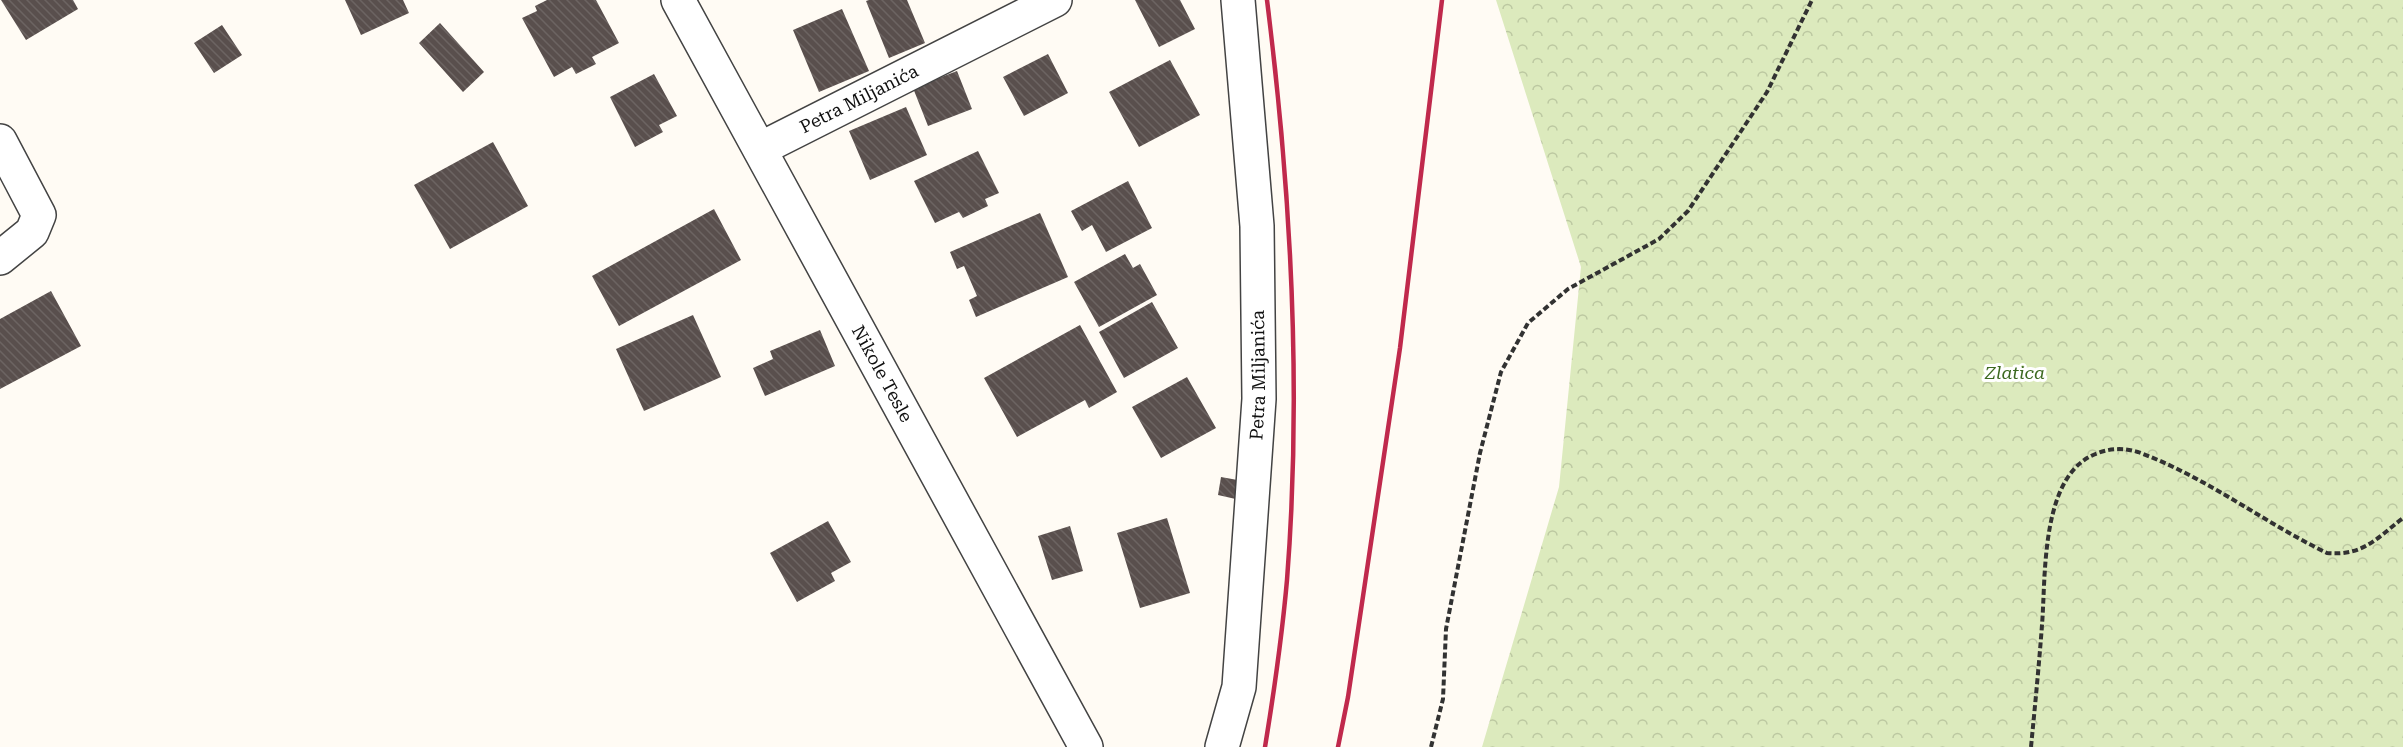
<svg xmlns="http://www.w3.org/2000/svg" width="2403" height="747" viewBox="0 0 2403 747" font-family="'Roboto Serif',serif">
	<style>
		.park { fill: url(#park-crowns) }
		.building { fill: url(#building-back-hatch) }
		.lines { fill: none; stroke-linecap: round; stroke-linejoin: round }
		.minor-casing { stroke: #434343; stroke-width: 36 }
		.tertiary-casing { stroke: #434343; stroke-width: 36 }
		.path { stroke: #323232; stroke-width: 4; stroke-dasharray: 6 3; stroke-linecap: butt }
		.minor { stroke: #fff; stroke-width: 33 }
		.tertiary { stroke: #fff; stroke-width: 33 }
		.rail { stroke: #c0294c; stroke-width: 4.5 }
		.labels { text-anchor: middle; stroke-width: 6; stroke-linejoin: round; paint-order: stroke }
		.street-label { font-size: 18px; fill: #101010; stroke: #fff }
		.park-label { font-size: 18px; font-style: italic; fill: #3c6920; stroke: #fff }
	</style>
	<defs>
		<pattern id="park-crowns" width="20" height="18" patternUnits="userSpaceOnUse" patternTransform="scale(1.5)"><rect width="20" height="18" fill="#dceabd"/><path d="M2 6a3 3 0 1 1 6 0M12 15a3 3 0 1 1 6 0" fill="none" stroke="#bcc8a1"/></pattern>
		<pattern id="building-back-hatch" width="6" height="6" patternUnits="userSpaceOnUse" patternTransform="scale(1.5)"><rect width="6" height="6" fill="#594f4d"/><path d="M-1 5l2 2M0 0l6 6M5-1l2 2" fill="none" stroke="#6c6462"/></pattern>
	</defs>
	<rect width="100%" height="100%" fill="#fffbf4"/>
	<!-- park -->
	<path class="park" d="M1496,0H2403V747H1482L1559,487L1581,267Z"/>
	<!-- building -->
	<path class="building" d="M1,0H73L78,9L26,40Z
		M345,0H403L409,13L361,35Z
		M547,0H596L619,43L592,57L596,64L576,74L572,67L554,77L522,18L537,11L535,6Z
		M869,0H907L925,43L889,58L866,1Z
		M1135,0H1180L1195,29L1159,47Z
		M842,9L869,71L819,92L793,30Z
		M440,23L484,72L463,92L419,43Z
		M222,25L242,55L214,73L194,43Z
		M1048,54L1068,93L1024,116L1003,77Z
		M1170,60L1200,115L1139,147L1109,92Z
		M957,71L972,109L928,126L913,88Z
		M654,74L677,116L659,125L663,132L635,147L610,97Z
		M906,107L927,155L870,180L849,131Z
		M493,142L528,206L450,249L414,185Z
		M978,151L999,193L985,199L988,206L963,218L959,212L935,223L914,181Z
		M1128,181L1152,228L1106,252L1092,225L1082,231L1071,211Z
		M714,209L741,260L619,326L592,276Z
		M1040,213L1068,277L976,317L969,300L977,296L964,266L957,269L950,252Z
		M1125,254L1133,268L1140,264L1157,295L1099,327L1074,282Z
		M51,291L81,346L0,389V319Z
		M1152,302L1178,348L1124,378L1099,332Z
		M693,315L721,377L644,411L616,349Z
		M1080,325L1117,392L1089,408L1085,400L1017,437L984,378Z
		M820,330L835,366L765,396L753,368L773,359L770,351Z
		M1187,377L1216,428L1161,458L1132,407Z
		M1221,477L1243,481L1240,500L1218,495Z
		M1167,518L1190,593L1140,608L1117,533Z
		M828,521L851,562L831,573L835,581L797,602L770,553Z
		M1070,526L1083,571L1052,580L1038,536Z"/>
	<g class="lines">
		<defs>
			<g id="minor">
				<path d="M0,141L39,215L32,232L0,258"/>
				<path id="s1" d="M760,149L1055,0"/>
				<path id="s2" d="M1222,747L1239,687L1259,399L1257,226L1238,0"/>
			</g>
			<g id="tertiary">
				<path id="s3" d="M678,0L1086,747"/>
			</g>
		</defs>
		<!-- minor casing -->
		<use href="#minor" class="minor-casing"/>
		<!-- tertiary casing -->
		<use href="#tertiary" class="tertiary-casing"/>
		<!-- path -->
		<path class="path" d="M1431,747L1443,699L1446,629L1480,453L1501,372L1528,323L1568,289L1659,239L1688,211L1767,92L1812,0
			M2031,747C2035,706 2039,665 2042,625C2046,575 2040,473 2098,453C2111,448 2125,448 2138,452C2206,477 2263,522 2327,553C2363,556 2376,539 2403,518"/>
		<!-- minor -->
		<use href="#minor" class="minor"/>
		<!-- tertiary -->
		<use href="#tertiary" class="tertiary"/>
		<!-- rail -->
		<path class="rail" d="M1265,747C1274,692 1282,636 1287,580C1302,388 1291,191 1267,0
			M1338,747L1348,697L1400,348L1442,0"/>
	</g>
	<g class="labels">
		<!-- street labels -->
		<g class="street-label">
			<text dy="6" stroke="none"><textPath href="#s1" startOffset="111">Petra Miljanića</textPath></text>
			<text dy="6" stroke="none"><textPath href="#s3" startOffset="426">Nikole Tesle</textPath></text>
			<text dy="6" stroke="none"><textPath href="#s2" startOffset="375">Petra Miljanića</textPath></text>
		</g>
		<!-- park labels -->
		<g class="park-label">
			<text x="2015" y="379">Zlatica</text>
		</g>
	</g>
</svg>
